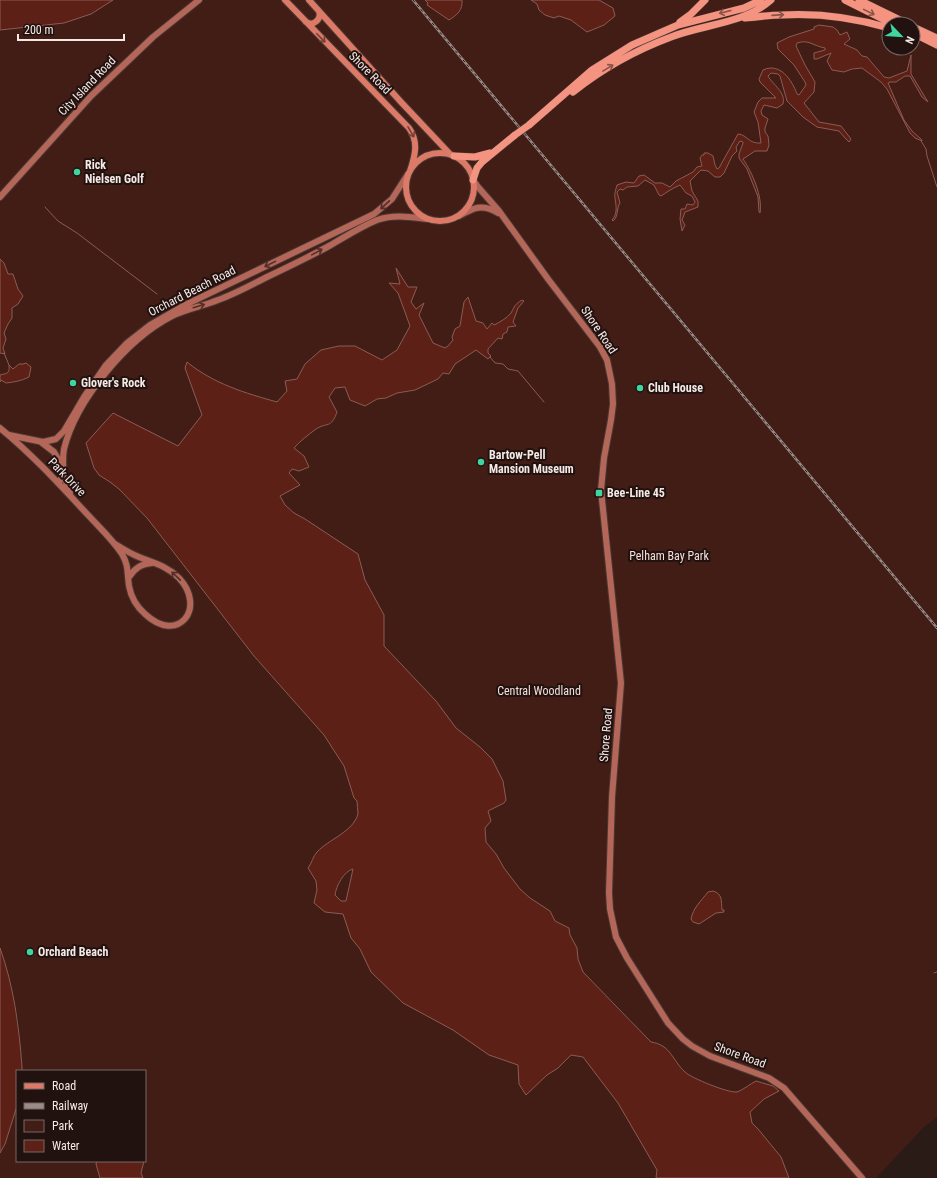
<svg xmlns="http://www.w3.org/2000/svg" width="937" height="1178" viewBox="0 0 937 1178" font-family="'Roboto Condensed',sans-serif">
	<style>
		.green { fill: #421d16; fill-rule: evenodd }
		.water { fill: #5c2016; stroke: #8a5c54; fill-rule: evenodd }
		.lines { fill: none; stroke-linecap: round; stroke-linejoin: round }
		.stream { stroke: #8a5c54; stroke-width: 1 }
		.secondary-casing { stroke: #473834; stroke-width: 8 }
		.primary-casing { stroke: #473834; stroke-width: 8 }
		.highway-casing { stroke: #473834; stroke-width: 8 }
		.secondary { stroke: #b46658; stroke-width: 6 }
		.primary { stroke: #dd7967; stroke-width: 6 }
		.highway { stroke: #f59381; stroke-width: 7 }
		.rail-casing { stroke: #998b88; stroke-width: 2.5 }
		.rail { stroke: #21110f; stroke-width: 1; stroke-dasharray: 3; stroke-linecap: butt }
		.highway-bridge-casing { stroke: #473834; stroke-width: 8; stroke-linecap: butt }
		.highway-bridge { stroke: #f59381; stroke-width: 7 }
		.oneway { stroke: #8b5248 }
		.oneway2 { stroke: #764037 }
		.oneway3 { stroke: #542f29 }
		.poi-dot { fill: #40d4a1; stroke: #21110f; stroke-width: 1.5 }
		.labels { text-anchor: middle; stroke-width: 4; stroke-linejoin: round; paint-order: stroke }
		.street-label { font-size: 12px; fill: #f5e9e6; stroke: #21110f }
		.poi-label { font-size: 12px; font-weight: bold; fill: #f5e9e6; stroke: #21110f; text-anchor: start }
		.park-label { font-size: 12px; fill: #f4dfda; stroke: #21110f }
	</style>
	<rect width="100%" height="100%" fill="#2b1b17"/>
	<!-- green -->
	<path class="green" d="M100,0H937V1117L924,1127L876,1178H783L724,1105L645,1050L632,1021L617,1006L263,654L561,1033L590,1065L609,1090L647,1134L666,1178H0V1153L5,1144L17,1106V1161H145V1071H22L19,1023L11,983L0,948V19ZM889,24H913V48H889Z"/>
	<!-- water -->
	<path class="water" d="M0,0H113L91,14L64,23L0,30Z
		M425,0H462C463,10 457,15 449,20L427,5L428,3Z
		M531,0H599L613,8L615,16L604,25L587,32L571,20L559,16L554,18L545,15L539,10L537,4Z
		M819,25L833,27L837,30L840,35L847,32L850,39L844,44L857,50L862,56L867,57L884,77L889,78L907,71L911,55V74L928,102L922,97L910,76H905L896,82H890L888,83L904,120L912,131L922,140V141L915,138L910,133L887,89L881,82L862,68L852,69L844,72L832,70L827,61L831,53L817,59H814V53L825,50V48C813,46 809,39 797,43L796,46L805,65L815,82L814,92L804,103L819,122L841,126L851,139L849,142L846,139L839,131L817,127L803,117L787,101L780,76L778,74L771,73L768,76C773,85 786,92 783,104L777,108L764,105L761,111L762,115L768,119L765,128V132L768,136L769,145L767,151H755L743,159C752,172 763,197 760,213L759,212L758,197L747,169L739,158V154L743,143V142L740,141L736,147L737,151L732,156L724,173L720,177H715L708,171L701,170L690,181L692,191L698,201V207L685,212L682,220L685,225L682,231L680,219L681,209H685L687,204L693,205L695,202L692,196L686,193L680,185C673,188 667,192 661,196L659,195L654,185L645,180L638,186L627,187L623,190L620,189L617,192L620,203C616,209 619,216 613,221L612,220C618,213 616,206 615,198C614,194 616,189 617,185L626,182L634,183L639,176L644,175L655,183H662L670,187L676,181L693,172L697,167L702,166L700,158L702,155H704V153H708L713,156L715,165L717,169L719,168L738,134C748,135 748,144 761,143L758,122L754,112L758,102L762,98H776L760,82L759,79L763,70C780,62 792,80 797,94L799,95L806,85L805,82L794,65L778,49L777,43L789,37L814,29V27Z
		M0,259L4,263L8,274H13L18,289L23,296L18,304L12,308V318L8,324L4,333L6,339L3,348L5,354L0,353Z
		M396,268L408,287H417L411,302L416,309L424,303L419,315L433,343L445,348L448,346L453,340L452,337L455,329L460,326L464,302L468,297L476,321L483,323L487,329L492,323L494,325C500,322 507,318 511,313C515,306 514,305 522,300L524,301L518,308L513,322L516,326L508,327L507,332L503,334L502,339L498,338L488,349V353L491,356L488,359L476,350L455,364L449,374L443,373L438,379L415,390L397,393L386,398L377,399L365,406L350,400L345,387L335,388L329,397L337,412C331,429 327,422 316,429C308,435 300,441 294,448L304,456L309,467L299,471L292,469L289,473L300,485L280,496L285,505L294,513L305,519L358,554L365,580L384,615V646L436,701L456,728L480,747L492,759L503,781L506,800L504,803L488,811L491,821L485,828L486,842L496,854L504,868L520,889L530,898L550,911L555,921L569,928L570,935L577,948L578,959L583,972L651,1042C671,1045 672,1060 685,1072C691,1078 728,1093 737,1092C743,1090 750,1084 756,1081L773,1086L779,1091L764,1099L750,1112L752,1123L758,1129L781,1157L789,1178H656L657,1170L618,1103L583,1057L571,1055L558,1068L547,1075L526,1095L519,1084L518,1065L489,1055L453,1030L403,1003L371,972L360,949L351,938L343,914L325,912L314,903L317,890L316,881L308,868C312,863 313,856 317,852C329,839 353,832 358,814C358,810 357,805 357,801L354,798L344,766L324,735L254,656L147,518L119,489L110,482L99,475L94,468L86,443L113,413L178,446L202,415L185,368L187,362C214,384 245,393 277,402L287,391L285,381L297,379L305,364L321,350L339,346H355L382,360L397,350L410,326L398,293L389,283L400,284ZM353,869L346,901H341L335,895C336,886 344,871 353,869Z
		M26,363L31,367L29,377C21,381 14,382 6,383L1,380L0,382V375C6,373 10,375 9,365L13,369L19,364H23Z
		M713,891C723,894 721,901 722,910H724V912L716,913L699,924L693,922L691,919C693,908 701,901 708,892Z
		M0,948C14,987 19,1026 22,1067V1071H17V1106L5,1144L0,1153Z
		M97,1161H144L141,1173L143,1178H100L96,1164Z"/>
	<g class="lines">
		<!-- stream -->
		<path class="stream" d="M921,141L926,149L927,156L937,187
			M45,207L58,221L77,233L157,294
			M4,353L9,365
			M490,357L495,363L503,364L508,369L518,371L544,402
			M934,973L937,972"/>
		<defs>
			<path id="secondary" d="M473,180L478,187L499,211L548,279L600,347L607,360L612,384L613,404L611,420L604,458L601,490L621,683L612,797L609,893L610,909L616,937L627,958L668,1023L683,1039L692,1046L710,1056L769,1078L784,1088L862,1178
				M0,197L91,96L153,37L199,0
				M459,216C473,208 482,203 498,213
				M0,428C32,454 60,485 88,515C100,528 113,540 122,554C129,566 127,573 129,586C131,597 137,607 145,614C178,645 207,608 179,578C167,566 154,563 139,557C131,554 123,549 115,544
				M9,435L43,442L56,439L64,431L84,397L106,365L127,343L150,325L183,306L374,214L392,199L408,174
				M41,442L54,452L62,466
				M63,474L70,493
				M58,483L63,476C64,466 62,459 64,449C76,400 127,339 172,316C187,309 203,306 218,300C235,294 251,285 267,277C288,267 309,257 329,246C345,237 360,227 377,220C394,214 410,217 427,219
				M129,577C135,568 141,564 152,563"/>
			<path id="primary" d="M285,0L409,128C419,142 415,156 410,171
				M309,0L401,102L450,154
				M306,22L311,24C318,22 321,17 319,11
				M406 187a34 34 0 1 1 68 0a34 34 0 1 1-68 0Z"/>
			<path id="highway" d="M845,0L893,24
				M859,0L908,24
				M745,18C758,17 770,15 782,15C818,13 855,18 889,28
				M680,22L691,14L705,0
				M913,27L937,38
				M913,33L937,45
				M573,92C602,69 636,50 671,37C704,24 744,24 771,0
				M529,125L592,70L632,45L678,25L744,8L761,0
				M454,156L475,157L490,153
				M473,180L477,168L482,162L515,135"/>
		</defs>
		<!-- secondary casing -->
		<use href="#secondary" class="secondary-casing"/>
		<!-- primary casing -->
		<use href="#primary" class="primary-casing"/>
		<!-- highway casing -->
		<use href="#highway" class="highway-casing"/>
		<!-- secondary -->
		<use href="#secondary" class="secondary"/>
		<!-- primary -->
		<use href="#primary" class="primary"/>
		<!-- highway -->
		<use href="#highway" class="highway"/>
		<defs>
			<path id="rail" d="M413,0L937,628"/>
		</defs>
		<!-- rail casing -->
		<use href="#rail" class="rail-casing"/>
		<!-- rail -->
		<use href="#rail" class="rail"/>
		<defs>
			<path id="highway-bridge" d="M515,135L529,125"/>
		</defs>
		<!-- highway-bridge casing -->
		<use href="#highway-bridge" class="highway-bridge-casing"/>
		<!-- highway-bridge -->
		<use href="#highway-bridge" class="highway-bridge"/>
	</g>
	<!-- one-way arrows -->
	<defs><path id="oneway-shaft" d="M-6 0H5M1.5-3L5.5 0L1.5 3" fill="none" stroke-width="1.6" stroke-linecap="round" stroke-linejoin="round"/></defs>
	<g class="oneway">
		<use href="#oneway-shaft" transform="translate(725 12) rotate(166)"/>
		<use href="#oneway-shaft" transform="translate(869 12) rotate(26)"/>
		<use href="#oneway-shaft" transform="translate(778 15) rotate(-4)"/>
		<use href="#oneway-shaft" transform="translate(608 68) rotate(-31)"/>
	</g>
	<g class="oneway2">
		<use href="#oneway-shaft" transform="translate(321 38) rotate(46)"/>
		<use href="#oneway-shaft" transform="translate(411 132) rotate(60)"/>
	</g>
	<g class="oneway3">
		<use href="#oneway-shaft" transform="translate(385 205) rotate(137)"/>
		<use href="#oneway-shaft" transform="translate(317 252) rotate(-29)"/>
		<use href="#oneway-shaft" transform="translate(270 264) rotate(154)"/>
		<use href="#oneway-shaft" transform="translate(199 306) rotate(-17)"/>
		<use href="#oneway-shaft" transform="translate(176 576) rotate(-136)"/>
	</g>
	<!-- markers -->
	<g class="poi-dot">
		<circle cx="77" cy="172" r="4"/>
		<circle cx="73" cy="383" r="4"/>
		<circle cx="640" cy="388" r="4"/>
		<circle cx="481" cy="462" r="4"/>
		<rect x="595" y="489" width="8" height="8" rx="2"/>
		<circle cx="30" cy="952" r="4"/>
	</g>
	<g class="labels">
		<!-- street labels -->
		<g class="street-label">
			<text transform="translate(370 73) rotate(45)" y="4">Shore Road</text>
			<text transform="translate(87 86) rotate(-46)" y="4">City Island Road</text>
			<text transform="translate(192 291) rotate(-27)" y="4">Orchard Beach Road</text>
			<text transform="translate(599 330) rotate(56)" y="4">Shore Road</text>
			<text transform="translate(67 477) rotate(46)" y="4">Park Drive</text>
			<text transform="translate(606 735) rotate(-85)" y="4">Shore Road</text>
			<text transform="translate(740 1055) rotate(20)" y="4">Shore Road</text>
		</g>
		<!-- poi labels -->
		<g class="poi-label">
			<text x="85" y="169">Rick<tspan x="85" dy="14">Nielsen Golf</tspan></text>
			<text x="81" y="387">Glover's Rock</text>
			<text x="648" y="392">Club House</text>
			<text x="489" y="459">Bartow-Pell<tspan x="489" dy="14">Mansion Museum</tspan></text>
			<text x="607" y="497">Bee-Line 45</text>
			<text x="38" y="956">Orchard Beach</text>
		</g>
		<!-- park labels -->
		<g class="park-label">
			<text x="669" y="560">Pelham Bay Park</text>
			<text x="539" y="695">Central Woodland</text>
		</g>
	</g>
	<!-- legend -->
	<rect x="16" y="1070" width="130" height="92" fill="#21110f" stroke="#766765"/>
	<rect x="24" y="1083" width="20" height="6" fill="#dd7967" stroke="#766765"/>
	<text x="52" y="1090" font-size="12" fill="#f5e9e6">Road</text>
	<rect x="24" y="1103" width="20" height="6" fill="#998b88" stroke="#766765"/>
	<text x="52" y="1110" font-size="12" fill="#f5e9e6">Railway</text>
	<rect x="24" y="1120" width="20" height="12" fill="#421d16" stroke="#766765"/>
	<text x="52" y="1130" font-size="12" fill="#f5e9e6">Park</text>
	<rect x="24" y="1140" width="20" height="12" fill="#5c2016" stroke="#766765"/>
	<text x="52" y="1150" font-size="12" fill="#f5e9e6">Water</text>
	<!-- north arrow -->
	<g transform="translate(901 36) rotate(115)"><circle r="19" fill="#21110f" stroke="#766765"/>
	<path d="M0-3L7 15L0 10L-7 15Z" fill="#40d4a1"/>
	<text y="-6" font-size="11" font-weight="bold" text-anchor="middle" fill="#f5e9e6">N</text>
	</g>
	<!-- scale -->
	<path d="M18 34v6h106v-6" fill="none" stroke="#f5e9e6" stroke-width="2"/>
	<text x="24" y="34" font-size="12" fill="#f5e9e6" stroke="#21110f" stroke-width="3" paint-order="stroke">200 m</text>
</svg>
